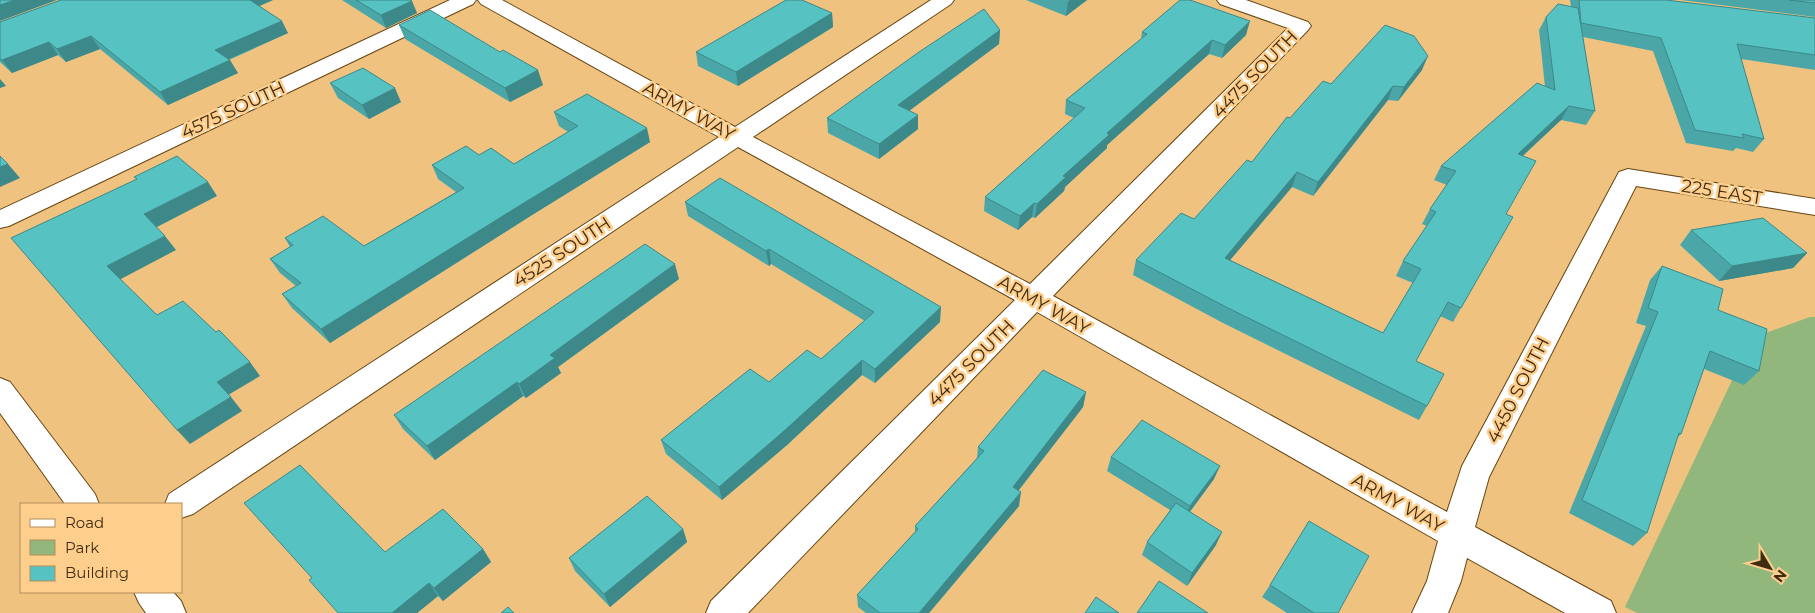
<svg xmlns="http://www.w3.org/2000/svg" width="1815" height="613" viewBox="0 0 1815 613" font-family="Montserrat,sans-serif">
	<style>
		.green { fill: #91b77c }
		.lines { fill: none; stroke-linecap: round; stroke-linejoin: round }
		.street-casing { stroke: #664612; stroke-width: 2 }
		.street { fill: #fff; fill-rule: evenodd }
		.wall { fill: #4ba7a7 }
		.shaded-wall { fill: #3d8888 }
		.building { fill: #57c2c2; stroke: #3d8888 }
		.labels { text-anchor: middle; stroke-width: 5; stroke-linejoin: round; paint-order: stroke }
		.street-label { font-size: 18px; fill: #3f2c11; stroke: #fece8d }
	</style>
	<rect width="100%" height="100%" fill="#f0c280"/>
	<!-- green -->
	<path class="green" d="M1810,317H1815V613H1637L1625,607L1752,338Z"/>
	<g class="lines">
		<defs>
			<path id="street" d="M450,0H476L473,4L9,226L0,228V210Z
				M478,0H502L735,127L931,0H954L951,4L753,137L1030,284L1288,28L1220,4L1217,0H1246L1308,22L1311,26L1308,30L1053,296L1447,512L1462,466L1619,172L1628,169L1815,199V215L1636,186L1489,477L1475,527L1611,601L1616,613H1565L1467,558L1461,581L1448,613H1412L1427,581L1438,541L1037,312L748,613H706L711,601L1015,300L738,147L193,514L181,518V504H165L169,494L719,137L481,4Z
				M0,378L10,382L95,494L99,504H65L0,413Z
				M134,592H173L181,601L186,613H146L139,603Z"/>
		</defs>
		<!-- street casing -->
		<use href="#street" class="street-casing"/>
		<!-- street -->
		<use href="#street" class="street"/>
	</g>
	<!-- wall -->
	<path class="wall" d="M61,0H273L259,6L288,33L229,60L238,73L168,105L100,49L66,62L58,55L12,73L0,62V22Z
		M342,0H410L417,13L386,28Z
		M1026,0H1087L1066,16Z
		M1570,0H1666L1815,18V70L1741,59L1764,139L1753,152L1736,148L1733,151L1686,143L1653,51L1583,37L1595,111L1586,125L1561,120L1523,156L1506,214L1461,308L1453,322L1440,316L1416,361L1427,406L1419,420L1223,323L1133,275L1136,260L1194,219L1252,162L1290,118L1331,84L1422,70L1398,101L1388,100L1313,196L1292,187L1230,260L1383,333L1413,283L1396,276L1403,261L1427,226L1422,224L1430,209L1447,185L1434,180L1441,166L1545,87L1539,30L1546,17L1571,7Z
		M1681,0H1815V17Z
		M832,13L833,27L738,86L698,66L696,52Z
		M399,25L543,85L510,102L405,39Z
		M1000,30L999,44L909,111L918,129L879,159L828,133L827,118Z
		M1142,32L1246,35L1222,58L1209,54L1107,145V148L1065,187L1064,191L1035,218L1032,217L1018,230L984,211L985,197L1074,118L1065,114L1066,100L1141,39Z
		M330,83L401,102L369,119L338,98Z
		M554,112L650,142L532,215L330,343L292,308L282,294L296,286L280,273L270,259L290,247L285,238L364,246L456,192L438,179L432,165L479,155L514,164L568,132L559,126Z
		M685,202L940,322L875,383L862,375L787,445L722,500L666,454L661,440L769,382L821,359L865,321L771,264L769,266L688,216Z
		M1691,230L1807,253L1793,268L1719,281L1680,245Z
		M1662,266L1718,310L1759,371L1744,385L1704,369L1681,434L1677,438L1647,533L1633,546L1569,513L1646,326L1636,323L1650,280Z
		M679,279L558,367L561,373L526,398L523,396L435,460L403,429L394,415Z
		M1086,392L1083,407L1019,490V506L929,613H866L858,607L857,595L915,532V526L977,458L978,447Z
		M1111,457L1214,479L1190,512L1216,545L1187,586L1142,555L1147,542L1170,510L1107,471Z
		M683,529L687,542L610,607L575,571L569,558Z
		M483,549L491,562L443,601L438,596L417,613H338L385,552Z
		M1270,585L1338,613H1287L1262,597Z"/>
	<!-- shaded-wall -->
	<path class="shaded-wall" d="M15,0H57L0,21V5Z
		M247,0H273L252,9Z
		M1070,0H1087L1066,16L1068,2Z
		M412,1L417,13L386,28L381,15Z
		M832,13L833,27L738,86L736,72Z
		M282,21L288,33L222,62L215,50Z
		M1250,21L1246,35L1222,58L1225,45Z
		M1000,30L999,44L898,119V105Z
		M91,36L100,49L66,62L57,49Z
		M1212,40L1209,54L1107,145V148L1065,187L1064,191L1035,218L1037,204L1063,176L1107,133Z
		M49,42L58,55L12,73L2,60Z
		M1428,56L1422,70L1398,101L1404,87Z
		M230,60L238,73L168,105L160,92Z
		M538,70L543,85L510,102L505,88Z
		M0,79L6,86L0,88Z
		M1393,86L1388,100L1313,196L1318,182Z
		M395,88L401,102L369,119L362,105Z
		M1569,106L1561,120L1509,168L1518,154Z
		M918,115V129L879,159V144Z
		M647,128L650,142L532,215L330,343L321,329L527,201Z
		M8,164L20,178L0,187V167Z
		M1297,172L1292,187L1220,272L1225,258Z
		M208,182L217,196L155,228L144,214Z
		M1034,203L1032,217L1018,230L1020,216Z
		M165,236L176,250L119,280L107,266Z
		M769,249L771,264L769,266L766,251Z
		M1807,253L1793,268L1719,281L1732,266Z
		M675,264L679,279L558,367L561,373L526,398L519,384L550,355Z
		M941,307L940,322L875,383V369Z
		M862,360V375L787,445L722,500L719,487Z
		M250,362L260,376L228,395L217,382Z
		M517,382L523,396L435,460L427,446Z
		M1086,392L1083,407L1011,500L1013,487Z
		M231,397L242,411L190,444L177,430Z
		M1220,466L1214,479L1184,519L1190,506Z
		M1021,492L1019,506L929,613H919Z
		M683,529L687,542L610,607L604,594Z
		M1222,532L1216,545L1187,586L1192,573Z
		M483,549L491,562L443,601L434,588Z
		M429,583L438,596L417,613H392Z"/>
	<!-- building -->
	<path class="building" d="M0,0H15L0,5Z
		M61,0H250L282,21L215,50L230,60L160,92L91,36L57,49L49,42L2,60L0,59V22Z
		M356,0H410L412,1L381,15Z
		M786,0H802L832,13L736,72L696,52Z
		M1180,0H1190L1250,21L1225,45L1212,40L1107,133L1109,135L1063,176L1066,177L1037,204L1034,203L1020,216L985,197L1085,108L1066,100L1147,34L1142,32Z
		M1579,0H1666L1815,18V55L1737,44L1764,139L1742,134L1744,138L1695,130L1661,38L1581,23Z
		M1789,0H1815V3Z
		M1558,4L1578,8L1595,111L1569,106L1518,154L1536,161L1506,214L1513,217L1461,308L1448,302L1416,361L1444,374L1427,406L1228,308L1136,260L1181,213L1194,219L1247,160L1252,162L1287,117L1290,118L1323,81L1331,84L1385,25L1414,36L1428,56L1404,87L1393,86L1318,182L1297,172L1225,258L1383,333L1421,269L1403,261L1436,212L1430,209L1456,171L1441,166L1537,83L1555,90L1546,17Z
		M984,9L1000,30L898,105L918,115L879,144L827,118L919,52Z
		M430,10L500,52L503,50L538,70L505,88L399,25Z
		M363,68L395,88L362,105L330,83Z
		M587,94L647,128L527,201L321,329L282,294L301,283L270,259L293,245L285,238L323,216L364,246L464,188L432,165L466,146L479,155L491,148L514,164L578,126L554,112Z
		M0,156L8,164L0,167Z
		M177,156L208,182L144,214L165,236L107,266L157,315L183,301L216,332L219,330L250,362L217,382L231,397L177,430L11,238L137,179L134,177Z
		M720,178L941,307L875,369L862,360L784,431L719,487L661,440L750,369L769,382L807,350L821,359L874,312L769,249L766,251L685,202Z
		M1763,218L1807,253L1732,266L1691,230Z
		M645,244L675,264L550,355L555,358L519,384L517,382L427,446L394,415Z
		M1662,266L1723,289L1718,310L1767,329L1759,371L1710,351L1681,434L1679,433L1647,533L1582,500L1658,312L1648,308Z
		M1043,370L1086,392L1013,487L1021,492L919,613H880L857,595L918,529L915,526L984,451L978,447Z
		M1142,420L1220,466L1190,506L1111,457Z
		M300,465L385,552L443,509L483,549L434,588L429,583L392,613H338L309,580L312,578L244,503Z
		M647,496L683,529L604,594L569,558Z
		M1176,503L1222,532L1192,573L1147,542Z
		M1309,521L1369,556L1338,613H1314L1270,585Z
		M1159,581L1208,613H1137Z
		M1096,597L1119,613H1085Z
		M508,607L514,613H501Z"/>
	<g class="labels">
		<!-- street labels -->
		<g class="street-label">
			<text transform="translate(1255 74) rotate(-46)" y="6">4475 SOUTH</text>
			<text transform="translate(233 110) rotate(-25)" y="6">4575 SOUTH</text>
			<text transform="translate(689 111) rotate(29)" y="6">ARMY WAY</text>
			<text transform="translate(1722 192) rotate(9)" y="6">225 EAST</text>
			<text transform="translate(562 252) rotate(-33)" y="6">4525 SOUTH</text>
			<text transform="translate(1044 305) rotate(29)" y="6">ARMY WAY</text>
			<text transform="translate(971 363) rotate(-45)" y="6">4475 SOUTH</text>
			<text transform="translate(1518 390) rotate(-63)" y="6">4450 SOUTH</text>
			<text transform="translate(1398 503) rotate(29)" y="6">ARMY WAY</text>
		</g>
	</g>
	<!-- legend -->
	<rect x="20" y="503" width="162" height="90" fill="#fece8d" stroke="#b28d5b"/>
	<rect x="30" y="519" width="25" height="8" fill="#ffffff" stroke="#b28d5b"/>
	<text x="65" y="528" font-size="15" fill="#3f2c11">Road</text>
	<rect x="30" y="540" width="25" height="15" fill="#91b77c" stroke="#b28d5b"/>
	<text x="65" y="553" font-size="15" fill="#3f2c11">Park</text>
	<rect x="30" y="566" width="25" height="15" fill="#57c2c2" stroke="#b28d5b"/>
	<text x="65" y="578" font-size="15" fill="#3f2c11">Building</text>
	<!-- north arrow -->
	<g transform="translate(1770 568) rotate(128)" stroke="#fece8d" stroke-width="4" paint-order="stroke">
	<path d="M0-4L9 19L0 12L-9 19Z" fill="#3f2c11"/>
	<text y="-8" font-size="14" font-weight="bold" text-anchor="middle" fill="#3f2c11">N</text>
	</g>
</svg>
